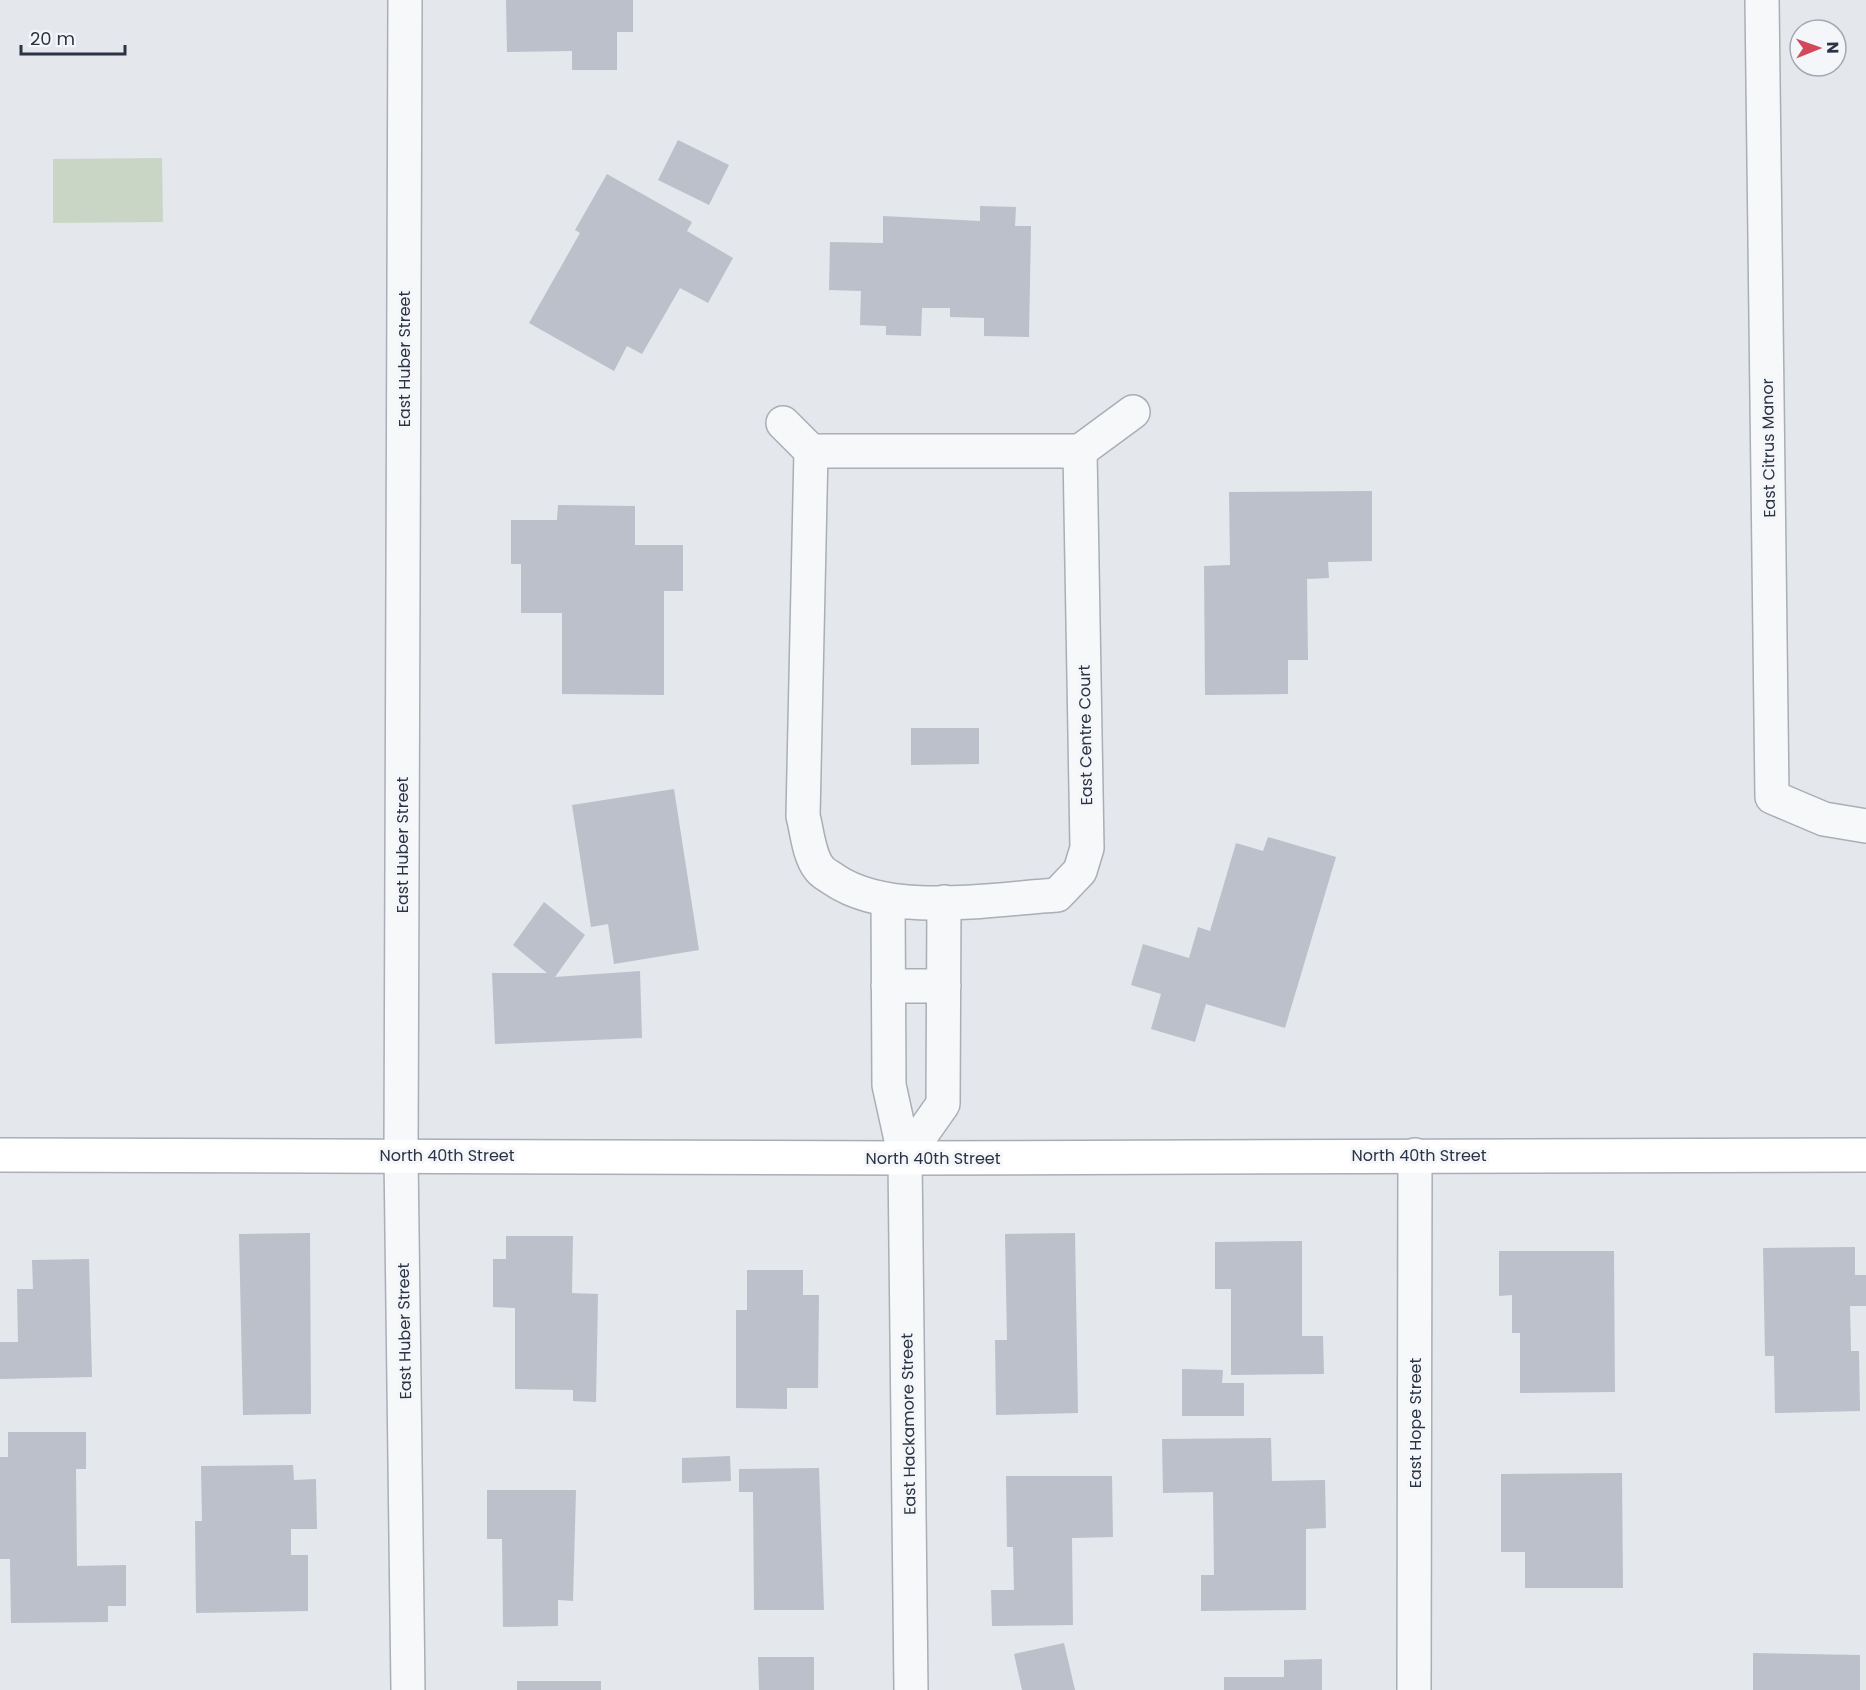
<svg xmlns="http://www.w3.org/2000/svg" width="1866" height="1690" viewBox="0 0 1866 1690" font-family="Poppins,sans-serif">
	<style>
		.green { fill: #c9d6c5 }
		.building { fill: #bbc0ca }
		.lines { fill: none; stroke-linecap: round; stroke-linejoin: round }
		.street-casing { stroke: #a9aeb7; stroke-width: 36 }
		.secondary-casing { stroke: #a9aeb7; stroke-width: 36 }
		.street { stroke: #f7f8fa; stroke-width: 33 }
		.secondary { stroke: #fff; stroke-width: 33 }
		.labels { text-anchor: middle; stroke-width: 6; stroke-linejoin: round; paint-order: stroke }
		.street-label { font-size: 16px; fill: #2b3445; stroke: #f4f6f9 }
	</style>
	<rect width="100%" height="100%" fill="#e4e7ec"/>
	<!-- green -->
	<path class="green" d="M162,158L163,222L53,223V159Z"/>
	<!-- building -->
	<path class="building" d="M506,0H633V32H617V70H572V51L507,52Z
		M678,140L729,165L709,205L658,180Z
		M607,174L692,222L687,231L733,258L708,303L680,288L642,354L627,346L614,371L529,323L580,233L575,230Z
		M980,206L1016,207L1015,226H1031L1029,337L984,336V318L950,317V308H922L921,336L886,335V326L860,325L861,291L829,290L830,242L883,243V216L980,221Z
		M1372,491V561L1328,562L1329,578L1307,579L1308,660H1288V694L1205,695L1204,566L1230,565L1229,492Z
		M558,505L635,506V545H683V591H664V695L562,694V613H521V564H511V520H557Z
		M911,728H979V764L911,765Z
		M674,789L699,950L614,964L608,924L591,927L572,805Z
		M1268,837L1336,857L1285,1028L1206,1004L1195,1042L1151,1029L1161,994L1131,985L1143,944L1189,958L1198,927L1210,931L1236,843L1263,851Z
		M544,902L585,935L555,977L640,971L642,1038L495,1044L492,973H547L513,945Z
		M310,1233L311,1414L243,1415L239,1234Z
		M1075,1233L1078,1413L996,1415L995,1340H1007L1005,1234Z
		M506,1236H573L572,1293L598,1294L596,1402L573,1401V1390L515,1389V1308L493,1307V1259H506Z
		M1302,1241V1336H1323L1324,1374L1231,1375V1289H1215V1242Z
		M1855,1247V1275H1866V1306H1850L1851,1351H1859L1860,1411L1775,1413L1774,1356H1765L1763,1248Z
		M1499,1251H1614L1615,1392L1520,1393V1333H1512V1295L1499,1296Z
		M89,1259L92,1377L0,1379V1342H18L17,1289H33L32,1260Z
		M747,1270H803V1295H819L818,1388H787V1409L736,1408V1310H747Z
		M1182,1369L1223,1370L1222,1383H1244V1416H1182Z
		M8,1432H86V1469H76L77,1566L126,1565V1606H108V1622L11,1623L10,1559H0V1457H8Z
		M1271,1438L1272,1481L1325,1480L1326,1528L1306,1529V1610L1201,1611V1575H1214L1213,1492L1163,1493L1162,1439Z
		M730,1456L731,1481L682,1483V1458Z
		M293,1465L294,1480L316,1479L317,1529H291V1555H308V1611L196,1613L195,1521H202L201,1466Z
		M819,1468L824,1610H754L753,1492H739V1469Z
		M1622,1473L1623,1588H1525V1552H1501V1474Z
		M1006,1476H1112L1113,1537L1072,1538L1073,1625L992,1626L991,1590H1014L1013,1547H1007Z
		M487,1490H576L573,1601L558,1600V1626L503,1627L502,1539H487Z
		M1064,1643L1075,1690H1022L1014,1654Z
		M1753,1653L1860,1655V1690H1753Z
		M758,1657H814V1690H759Z
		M1322,1659V1690H1224V1677H1284V1660Z
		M517,1681H601V1690H517Z"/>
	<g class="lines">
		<defs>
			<path id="street" d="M405,0L401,1155L408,1690
				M1762,0L1772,797L1824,819L1866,826
				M783,423L811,451L803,816C807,831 809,856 819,868C822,873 829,876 833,879C889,918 992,899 1057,895L1080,871L1087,848L1080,451L1133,412
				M811,451H1080
				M888,900L889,1085L905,1158L911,1690
				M888,986H944
				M905,1158L943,1104L944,902
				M1414,1690L1415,1155"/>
			<path id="secondary" d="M0,1155L905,1158L1866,1155"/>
		</defs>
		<!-- street casing -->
		<use href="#street" class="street-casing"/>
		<!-- secondary casing -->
		<use href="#secondary" class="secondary-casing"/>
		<!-- street -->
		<use href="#street" class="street"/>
		<!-- secondary -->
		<use href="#secondary" class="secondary"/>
	</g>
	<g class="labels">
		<!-- street labels -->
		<g class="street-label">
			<text transform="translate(404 359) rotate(-90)" y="6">East Huber Street</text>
			<text transform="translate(1768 448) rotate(-91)" y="6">East Citrus Manor</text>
			<text transform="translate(1085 735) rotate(-91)" y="6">East Centre Court</text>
			<text transform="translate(402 845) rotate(-90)" y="6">East Huber Street</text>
			<text x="447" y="1161">North 40th Street</text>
			<text x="1419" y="1161">North 40th Street</text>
			<text x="933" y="1164">North 40th Street</text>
			<text transform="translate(404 1331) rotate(-91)" y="6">East Huber Street</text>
			<text transform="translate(1415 1423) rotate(-90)" y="6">East Hope Street</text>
			<text transform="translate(908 1424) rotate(-91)" y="6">East Hackamore Street</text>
		</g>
	</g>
	<!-- north arrow -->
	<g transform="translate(1818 48) rotate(89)"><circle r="28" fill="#f4f6f9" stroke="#a4a8b1" stroke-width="1.5"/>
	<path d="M0-4.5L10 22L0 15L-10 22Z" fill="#d1495b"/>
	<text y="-9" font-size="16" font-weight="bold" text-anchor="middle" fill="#2b3445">N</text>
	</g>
	<!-- scale -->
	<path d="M21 45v9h104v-9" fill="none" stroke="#2b3445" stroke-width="3"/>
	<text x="30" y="45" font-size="18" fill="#2b3445" stroke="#f4f6f9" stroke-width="4.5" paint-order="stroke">20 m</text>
</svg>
